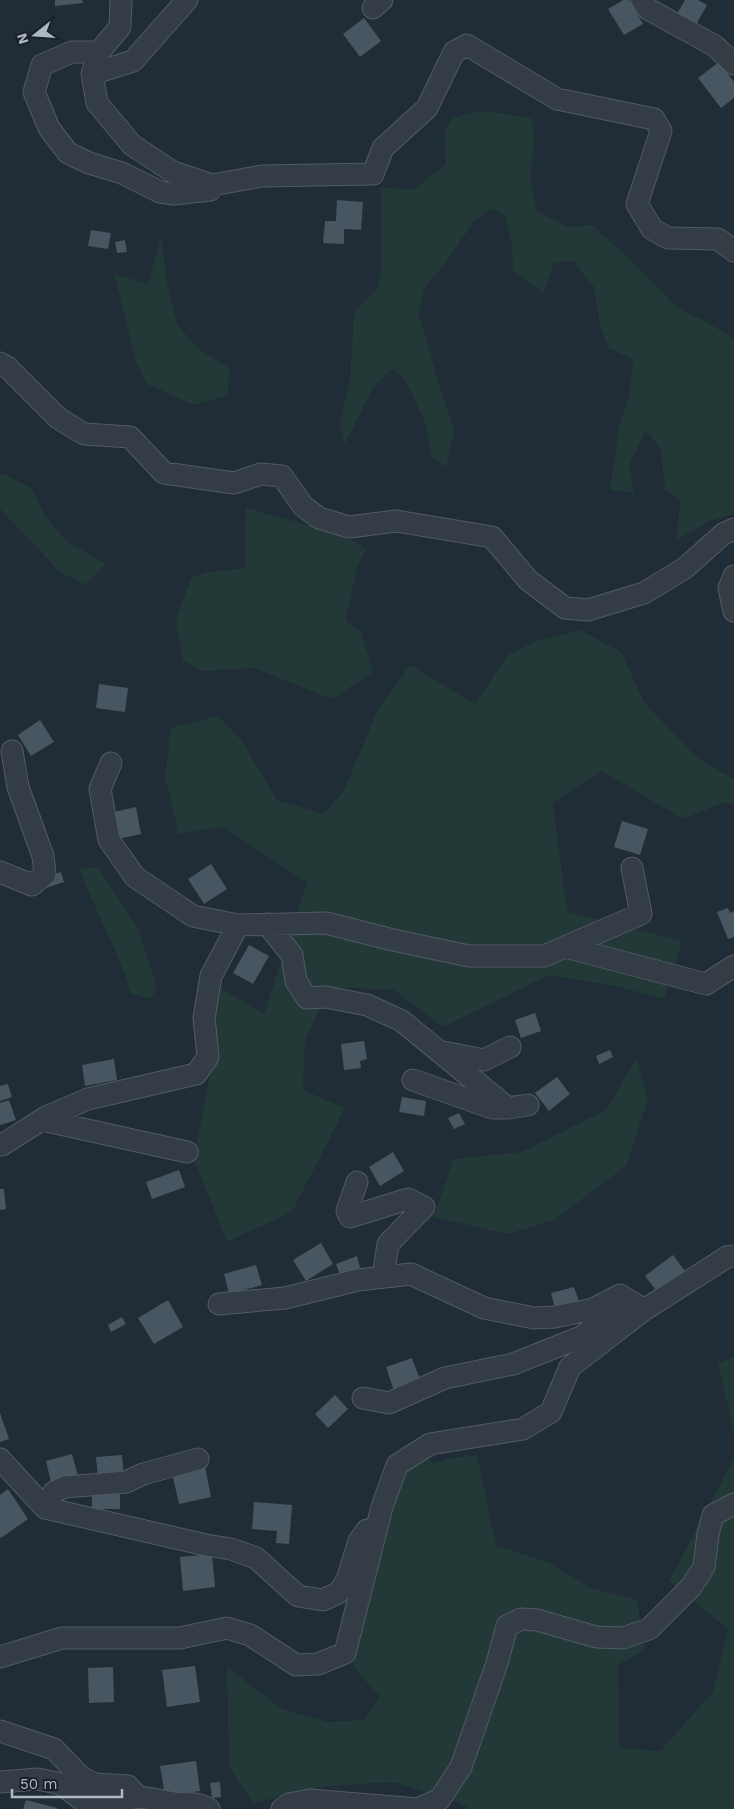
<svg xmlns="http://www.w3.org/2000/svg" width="734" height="1809" viewBox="0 0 734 1809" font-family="'Work Sans',sans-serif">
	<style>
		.green { fill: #233938 }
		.building { fill: #485662 }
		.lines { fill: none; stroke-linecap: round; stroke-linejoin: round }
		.minor-casing { stroke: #515b64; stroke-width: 23 }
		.minor { stroke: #343d46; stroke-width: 21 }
	</style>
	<rect width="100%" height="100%" fill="#202c36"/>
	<!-- green -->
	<path class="green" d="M477,111L502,113L532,119L534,143L530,178L536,211L568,227L592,225L641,270L677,308L705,321L734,339V514L710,521L677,539L680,501L665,489L661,449L646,430L629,466L634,493L610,490L619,426L629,396L634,360L609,348L600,326L594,287L573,261L554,263L543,293L513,270L512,244L505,215L491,209L474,221L445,264L424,288L419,315L441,391L454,431L446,467L431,457L427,427L407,383L393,368L372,389L345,444L339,424L350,382L354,312L378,287L381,269V187L413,190L446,164L444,132L453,118Z
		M161,236L168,289L177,324L196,347L229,368L228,395L194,405L147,384L135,360L122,303L114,274L148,284Z
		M0,474L5,475L32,488L44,515L68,542L106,564L85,585L60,572L0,509Z
		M246,508L341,534L367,549L358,564L345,620L361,632L373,672L332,699L254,668L203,671L183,660L176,620L191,578L209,572L245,568Z
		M580,630L621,652L644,702L697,758L734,779V804L725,802L683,819L602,771L553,803L567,912L682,941L664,999L616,986L549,975L443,1027L394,990L330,987L305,1040L303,1090L345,1108L292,1212L227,1242L194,1159L214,1052L211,1026L219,987L264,1014L307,883L223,827L179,834L165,777L171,728L218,716L242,741L277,800L323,814L344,791L377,711L410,665L475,704L507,656L536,641Z
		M98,867L139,930L157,989L150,999L131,993C118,950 95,912 80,869Z
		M636,1058L648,1098L626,1166L554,1220L507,1234L434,1217L453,1159L522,1152L606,1110Z
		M734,1357V1432L718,1364Z
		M425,1454L433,1464L450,1458L477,1455L496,1546L548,1562L591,1588L637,1600L644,1650L618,1665L619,1748L660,1751L713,1692L728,1629L669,1581L734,1458V1809H467V1806L395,1782L326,1786L253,1803L229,1767L227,1667L282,1709L328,1722L363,1720L380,1697L353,1666L390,1514L402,1472Z"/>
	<!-- building -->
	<path class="building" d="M55,0H82L83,3L55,6Z
		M623,0H629L643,24L624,35L608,9Z
		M685,0H698L707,5L693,30L674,19Z
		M364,18L381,41L360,57L343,34Z
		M719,62L734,82V98L721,108L698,78Z
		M337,200L363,202L361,230L344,229V244L323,243L325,221H336Z
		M91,230L111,233L108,249L88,246Z
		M125,240L127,252L117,253L115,242Z
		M99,684L128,688L125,712L96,708Z
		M40,720L54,742L31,756L18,735Z
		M136,807L141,834L118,839L114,812Z
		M622,821L648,829L640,855L614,847Z
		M211,864L227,889L204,904L188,879Z
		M61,872L64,882L46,888L43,878Z
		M728,908L730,913L734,911V937L728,939L717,912Z
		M249,945L269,956L253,984L233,973Z
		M535,1013L541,1031L521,1038L515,1020Z
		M364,1041L367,1059L360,1061L361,1068L344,1070L341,1044Z
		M610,1050L613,1057L599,1064L596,1056Z
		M114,1059L117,1080L85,1086L82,1065Z
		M557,1077L570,1094L549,1111L535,1093Z
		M8,1084L12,1097L0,1101V1086Z
		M402,1097L426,1101L424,1116L399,1112Z
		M9,1100L16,1120L0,1125V1103Z
		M459,1113L465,1124L454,1129L448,1118Z
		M393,1152L404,1171L380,1186L369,1167Z
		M179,1170L185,1187L152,1199L146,1182Z
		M0,1189H4L6,1209L0,1210Z
		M321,1243L333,1264L306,1281L293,1260Z
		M673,1255L687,1274L659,1294L645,1276Z
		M357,1256L360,1268L340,1275L336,1264Z
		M256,1265L262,1285L229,1294L224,1274Z
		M574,1287L580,1305L556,1312L551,1293Z
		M168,1300L183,1327L154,1344L138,1318Z
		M122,1317L126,1324L111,1332L108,1325Z
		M412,1358L422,1385L395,1394L386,1367Z
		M335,1395L348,1409L328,1428L315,1414Z
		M0,1413L9,1439L0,1442Z
		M72,1454L78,1476L51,1482L46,1461Z
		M122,1455L124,1477L98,1479L96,1457Z
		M205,1466L211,1497L179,1504L172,1473Z
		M92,1488H120V1509H92Z
		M8,1489L28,1519L1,1538L0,1536V1495Z
		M254,1502L292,1505L289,1544L276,1543L277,1531L252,1529Z
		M212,1554L215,1587L183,1591L180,1557Z
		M195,1666L200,1702L167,1707L162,1670Z
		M113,1667L114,1702L89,1703L88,1668Z
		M196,1761L200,1791L165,1796L160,1766Z
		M220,1782L221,1797L212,1798L210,1783Z
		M26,1800L57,1808V1809H23Z"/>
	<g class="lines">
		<defs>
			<path id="minor" d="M121,0L120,27L99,52L92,74L97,103L132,145L173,172L212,185L262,176L373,174L383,148L427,108L454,52L467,45L557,99L654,119L661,131L637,204L652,229L668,238L718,239L734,251
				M642,0L648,9L715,46L734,64
				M373,8L382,0
				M99,52H72L42,65L34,92L49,128L68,153L89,163L122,173L160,192L174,194L210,190L212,185
				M92,74L133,61L187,0
				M0,363L7,367L58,418L84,434L130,437L164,473L234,483L261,474L282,476L303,506L319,518L349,527L396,521L492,537L528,580L565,608L588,610L644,593L685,568L723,534L734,529
				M734,576L729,588L734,611
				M111,763L100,789L109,840L135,877L193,916L238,925L326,923L393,940L469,956H544L641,914L632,868
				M0,872L32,885L45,874L43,856L18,787L12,751
				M267,924L292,955L296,981L307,998L326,997L367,1005L402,1021L508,1108H492L413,1080
				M565,947L706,984L734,966
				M443,1052L484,1060L510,1047
				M508,1108L528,1105
				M42,1120L187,1152
				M0,1145H2L46,1117L88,1099L196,1074L208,1057L204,1018L211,976L238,925
				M357,1182L347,1211L350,1217L408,1199L424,1207L388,1244L383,1277
				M219,1304L285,1298L358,1280L411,1274L484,1308L534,1318L555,1317L593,1309L620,1295L644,1310
				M363,1398L389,1403L445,1378L513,1364L581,1337L616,1311H624
				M0,1459L45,1508L206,1545L231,1549L256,1558L298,1596L323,1600L338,1593L347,1580L359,1541L367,1530
				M45,1508L54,1492L65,1487L126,1482L143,1474L198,1459
				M0,1657L62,1638H180L227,1628L250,1635L296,1665L318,1664L345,1653L382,1507L397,1465L430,1444L523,1429L551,1412L570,1367L644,1310L727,1257L734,1256
				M0,1731L54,1749L81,1777L95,1784L128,1786L138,1797L104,1804L82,1800L61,1784L38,1779L0,1782
				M138,1797C151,1798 162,1801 174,1803C190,1806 193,1800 209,1809
				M282,1809L289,1804L310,1800L418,1809L440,1799L461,1767L497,1663L507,1626L521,1619L537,1620L596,1637L623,1638L649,1629L691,1587L704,1567L708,1534L713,1515L734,1504"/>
		</defs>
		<!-- minor casing -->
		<use href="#minor" class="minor-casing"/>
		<!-- minor -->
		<use href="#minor" class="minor"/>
	</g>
	<!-- north arrow -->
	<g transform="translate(35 35) rotate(253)" stroke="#19222b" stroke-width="4" paint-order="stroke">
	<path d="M0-4L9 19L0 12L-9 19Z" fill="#aeb8c3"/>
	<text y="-8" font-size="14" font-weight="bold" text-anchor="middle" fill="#aeb8c3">N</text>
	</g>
	<!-- scale -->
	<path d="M12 1789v8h110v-8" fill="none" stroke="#aeb8c3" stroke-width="2.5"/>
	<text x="20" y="1789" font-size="15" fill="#aeb8c3" stroke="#19222b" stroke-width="4" paint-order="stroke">50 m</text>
</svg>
